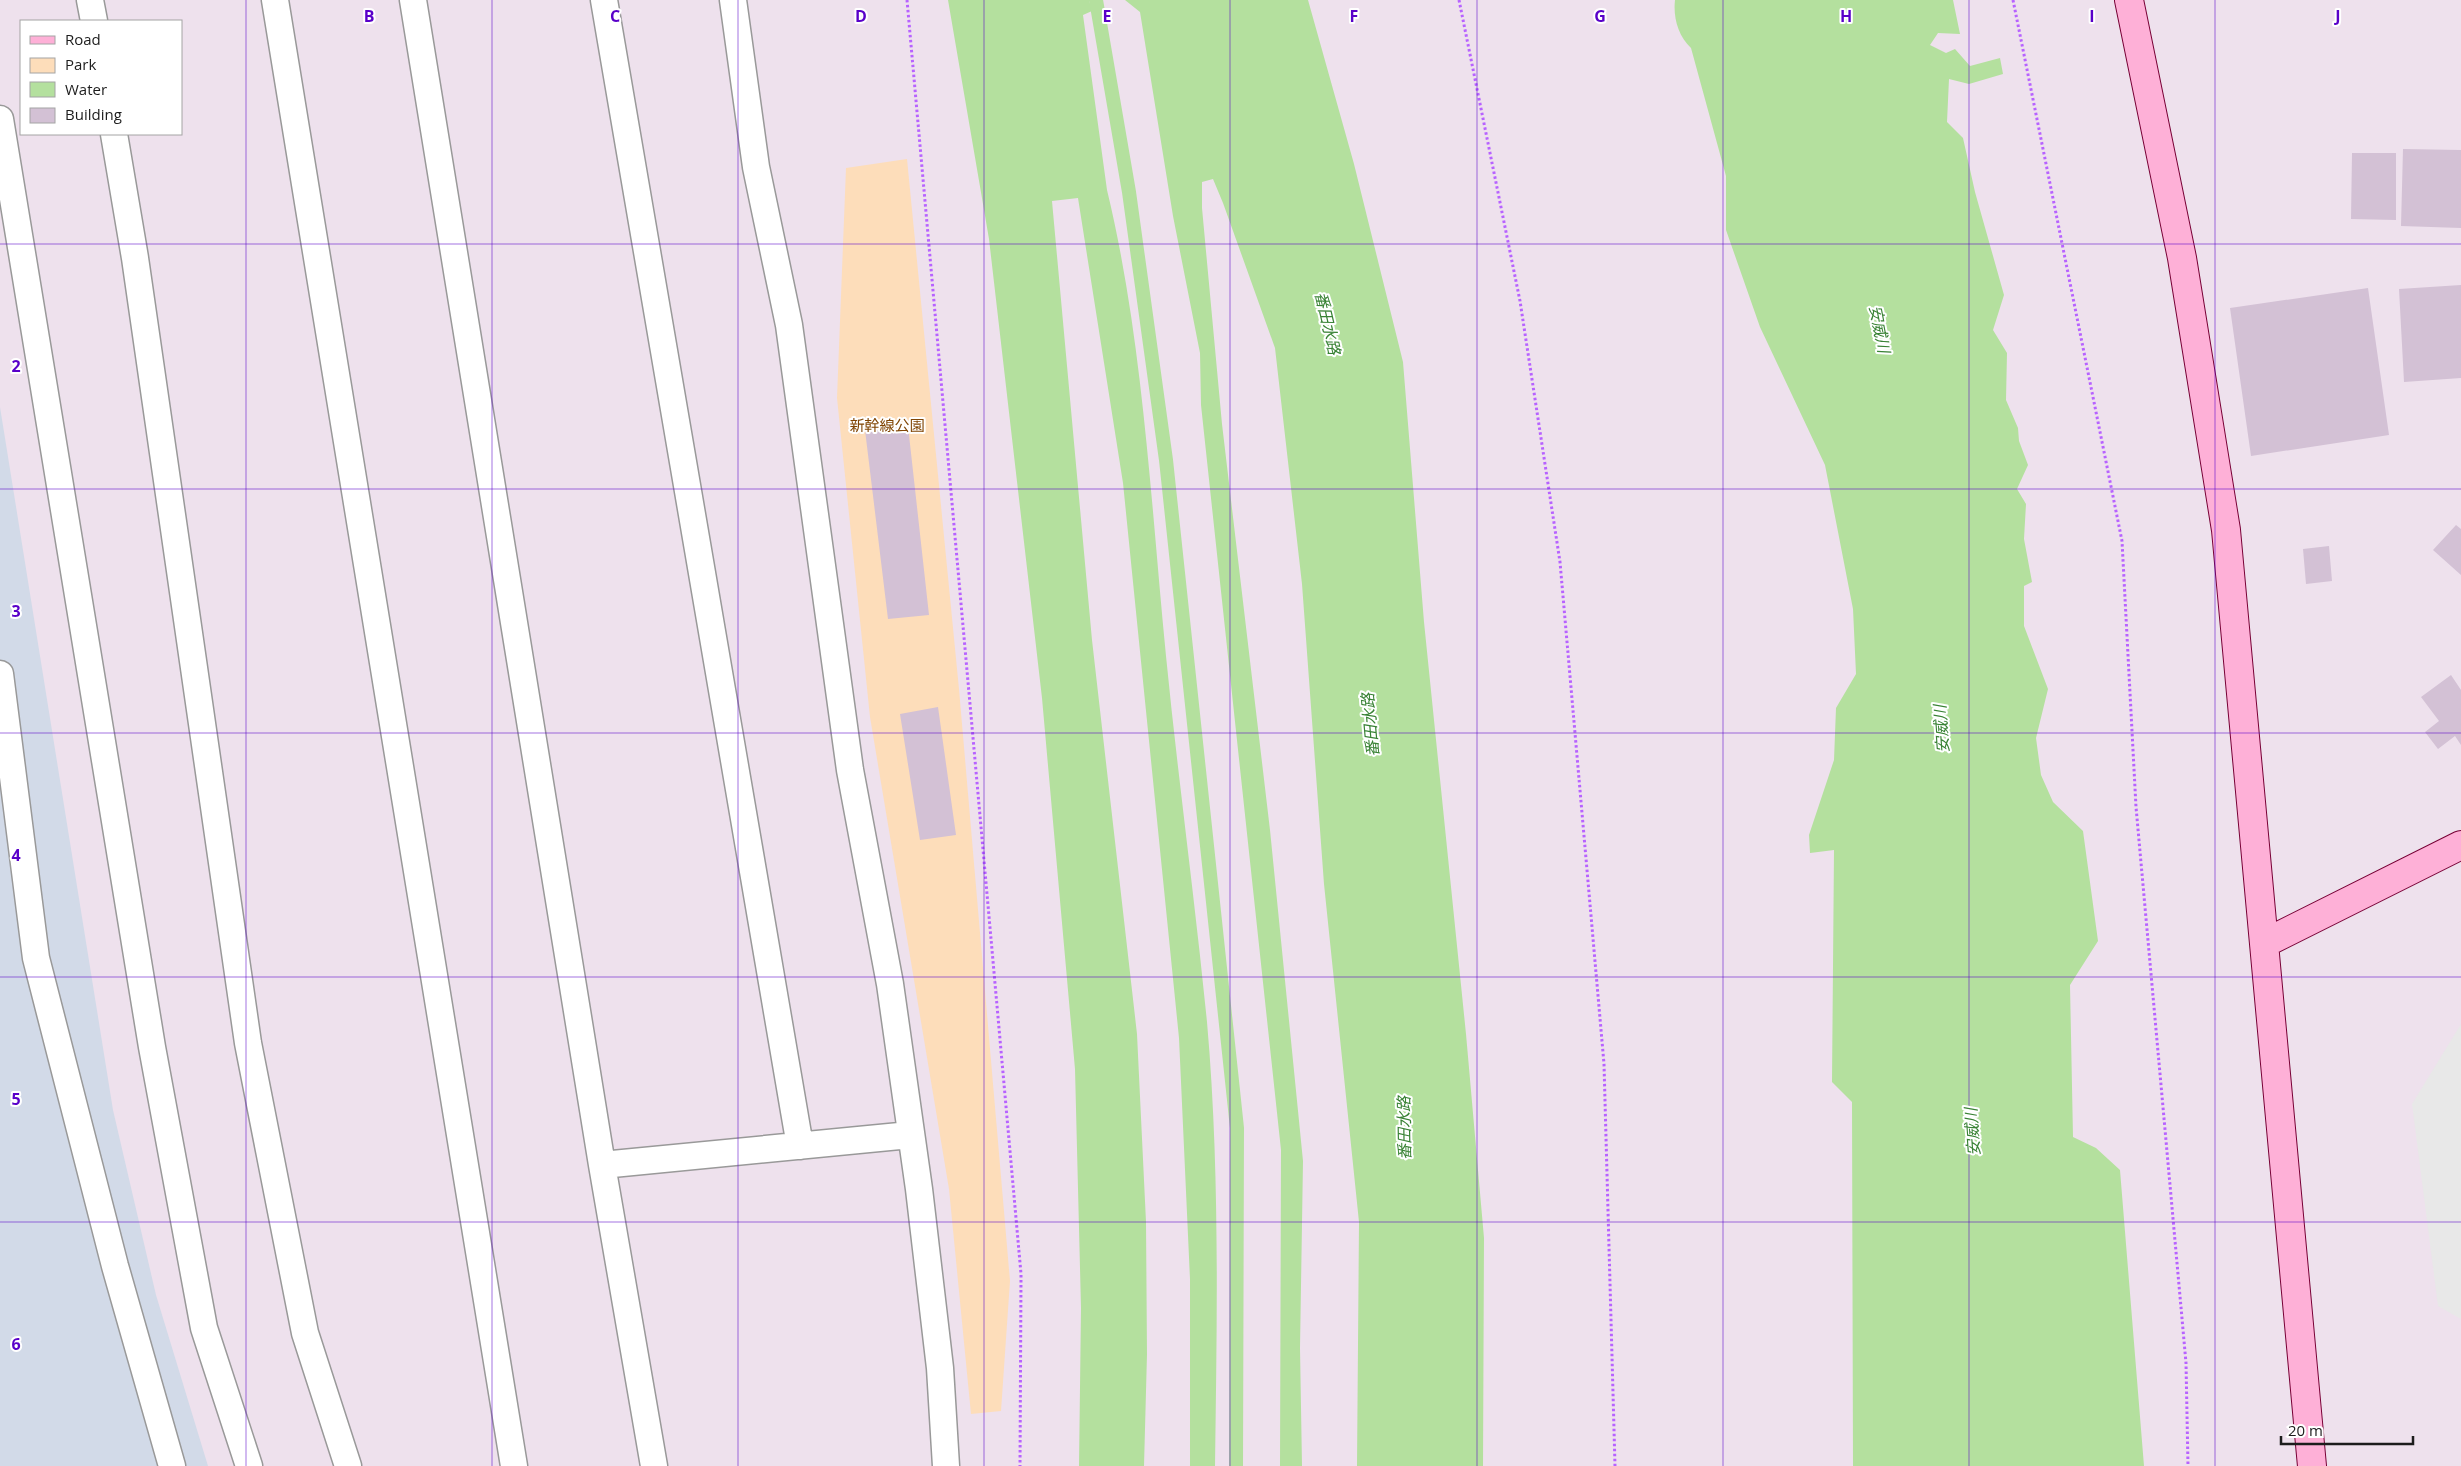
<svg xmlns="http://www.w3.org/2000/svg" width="2461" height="1466" viewBox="0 0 2461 1466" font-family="'Open Sans','Noto Sans JP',sans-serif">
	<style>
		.industrial { fill: #d2dae8 }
		.park { fill: #fdddba }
		.parking { fill: #e8e8e8 }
		.water { fill: #b4e09e }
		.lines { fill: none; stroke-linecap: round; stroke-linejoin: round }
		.stream { stroke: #b4e09e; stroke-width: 14 }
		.building { fill: #d3c1d5 }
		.lane-casing { stroke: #999; stroke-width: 29 }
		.secondary-casing { stroke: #770035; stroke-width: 30 }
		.path { stroke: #b762ff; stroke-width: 3; stroke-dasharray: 2.5 2.5; stroke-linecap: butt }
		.lane { stroke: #fff; stroke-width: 26 }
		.secondary { stroke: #feb0d7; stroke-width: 28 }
		.grid { fill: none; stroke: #5900c9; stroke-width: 1; stroke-opacity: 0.55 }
		.labels { text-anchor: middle; stroke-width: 4; stroke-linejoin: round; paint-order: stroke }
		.park-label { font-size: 15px; fill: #804504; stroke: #fff }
		.water-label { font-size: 16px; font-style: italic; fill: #388234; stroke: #fff }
		.grid-label { font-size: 16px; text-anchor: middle; font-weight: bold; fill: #5900c9; stroke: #fff; stroke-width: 4; stroke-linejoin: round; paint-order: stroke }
	</style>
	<rect width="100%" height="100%" fill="#eee1ed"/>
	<!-- industrial -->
	<path class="industrial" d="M0,407L113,1110L156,1295L208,1466H0Z"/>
	<!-- park -->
	<path class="park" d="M907,159L959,689L1010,1281L1001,1411L971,1414L949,1189L870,717L837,398L846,168Z"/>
	<!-- parking -->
	<path class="parking" d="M2461,1024V1319L2438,1306L2412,1104Z"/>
	<!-- water -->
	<path class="water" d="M948,0H1089L1092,11L1083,15L1107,190C1143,339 1151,504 1166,656C1178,778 1195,900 1207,1022C1220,1169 1217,1318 1215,1466H1190V1279L1179,1038L1123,483L1078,198L1052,201L1092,640L1137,1034L1146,1222L1147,1354L1144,1466H1079L1081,1308L1075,1069L1042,698L989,239Z
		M1125,0H1308L1354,164L1403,362L1424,622L1466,1034L1484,1238L1483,1466H1357L1359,1222L1324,884L1302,584L1275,348L1223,203L1213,179L1202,182V208L1222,424L1270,830L1303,1161L1300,1348L1302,1466H1280L1281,1150L1201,405L1200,353L1173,216L1140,12Z
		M1675,0H1953L1960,34L1938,33L1930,45L1946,53L1955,49L1970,66L2000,58L2003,74L1969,84L1949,79L1947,122L1963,138L1975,192L2004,295L1993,330L2007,353L2006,400L2018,428L2019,441L2028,465L2017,489L2026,504L2024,539L2032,582L2024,586V626L2048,689L2036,738L2041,775L2053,802L2083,831L2098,941L2070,985L2073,1137L2096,1148L2120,1170L2144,1466H1853L1852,1102L1832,1082L1834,850L1810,853L1809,835L1834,760L1836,708L1856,674L1853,609L1825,465L1760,327L1726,230V176L1691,48C1678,36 1673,17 1675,0Z"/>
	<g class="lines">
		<!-- stream -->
		<path class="stream" d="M1096,0L1129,192L1166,460L1237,1128L1236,1466"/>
	</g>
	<!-- building -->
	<path class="building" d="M2403,149L2461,150V228L2401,226Z
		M2352,153H2396V220L2351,219Z
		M2461,285V378L2404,382L2399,289Z
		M2368,288L2389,435L2251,456L2230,308Z
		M908,426L929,615L888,619L865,430Z
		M2456,525L2461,529V575L2433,550Z
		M2329,546L2332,581L2306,584L2303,549Z
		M2451,675L2461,690V745L2455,736L2438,749L2425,732L2439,721L2421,697Z
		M938,707L956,835L920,840L900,714Z"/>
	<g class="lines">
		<defs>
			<path id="lane" d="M90,0L94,21
				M275,0L514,1466
				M413,0L602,1165L654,1466
				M604,0L800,1146
				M733,0L756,167L789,325L850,770L890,984L919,1189L940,1368L946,1466
				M0,119L152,1047L204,1328L249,1466
				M114,134L135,258L248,1043L305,1333L348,1466
				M0,674L36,958L115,1266L172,1466
				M602,1165L910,1135"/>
			<path id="secondary" d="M2129,0L2182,258L2226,530L2312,1466
				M2265,943L2461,845"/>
		</defs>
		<!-- lane casing -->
		<use href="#lane" class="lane-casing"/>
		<!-- secondary casing -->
		<use href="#secondary" class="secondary-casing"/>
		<!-- path -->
		<path class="path" d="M907,0L1021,1274L1020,1466
			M1459,0L1520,301L1560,562L1604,1064L1615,1466
			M2013,0L2122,541L2136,807L2186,1363L2188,1466"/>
		<!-- lane -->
		<use href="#lane" class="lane"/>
		<!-- secondary -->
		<use href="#secondary" class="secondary"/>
	</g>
	<!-- grid -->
	<path class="grid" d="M246,0V1466M492,0V1466M738,0V1466M984,0V1466M1230,0V1466M1477,0V1466M1723,0V1466M1969,0V1466M2215,0V1466M0,244H2461M0,489H2461M0,733H2461M0,977H2461M0,1222H2461"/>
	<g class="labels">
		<!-- park labels -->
		<g class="park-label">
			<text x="887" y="431">新幹線公園</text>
		</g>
		<!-- water labels -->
		<g class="water-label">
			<text transform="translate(1328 323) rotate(77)" y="6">番田水路</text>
			<text transform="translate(1880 329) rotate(79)" y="6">安威川</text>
			<text transform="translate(1370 725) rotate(-95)" y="6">番田水路</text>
			<text transform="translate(1941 729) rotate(-94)" y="6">安威川</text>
			<text transform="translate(1404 1128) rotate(-91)" y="6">番田水路</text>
			<text transform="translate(1972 1132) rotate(-94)" y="6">安威川</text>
		</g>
	</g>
	<g class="grid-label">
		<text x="369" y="22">B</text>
		<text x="615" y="22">C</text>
		<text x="861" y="22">D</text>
		<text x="1107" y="22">E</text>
		<text x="1354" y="22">F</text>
		<text x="1600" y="22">G</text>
		<text x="1846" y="22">H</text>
		<text x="2092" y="22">I</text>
		<text x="2338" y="22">J</text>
		<text x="16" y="372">2</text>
		<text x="16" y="617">3</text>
		<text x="16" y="861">4</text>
		<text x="16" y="1105">5</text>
		<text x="16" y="1350">6</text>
	</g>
	<!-- legend -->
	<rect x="20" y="20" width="162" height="115" fill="#ffffff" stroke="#a4a4a4"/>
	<rect x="30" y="36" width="25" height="8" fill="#feb0d7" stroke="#a4a4a4"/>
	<text x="65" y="45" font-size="15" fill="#1c1c1c">Road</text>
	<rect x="30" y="58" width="25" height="15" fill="#fdddba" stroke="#a4a4a4"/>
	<text x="65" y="70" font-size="15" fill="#1c1c1c">Park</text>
	<rect x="30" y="82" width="25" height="15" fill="#b4e09e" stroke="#a4a4a4"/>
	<text x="65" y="95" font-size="15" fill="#1c1c1c">Water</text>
	<rect x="30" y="108" width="25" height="15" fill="#d3c1d5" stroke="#a4a4a4"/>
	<text x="65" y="120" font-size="15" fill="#1c1c1c">Building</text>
	<!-- scale -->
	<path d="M2281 1436v8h132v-8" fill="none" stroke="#1c1c1c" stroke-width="2.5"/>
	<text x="2288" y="1436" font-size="15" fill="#1c1c1c" stroke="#ffffff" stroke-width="4" paint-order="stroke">20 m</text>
</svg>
